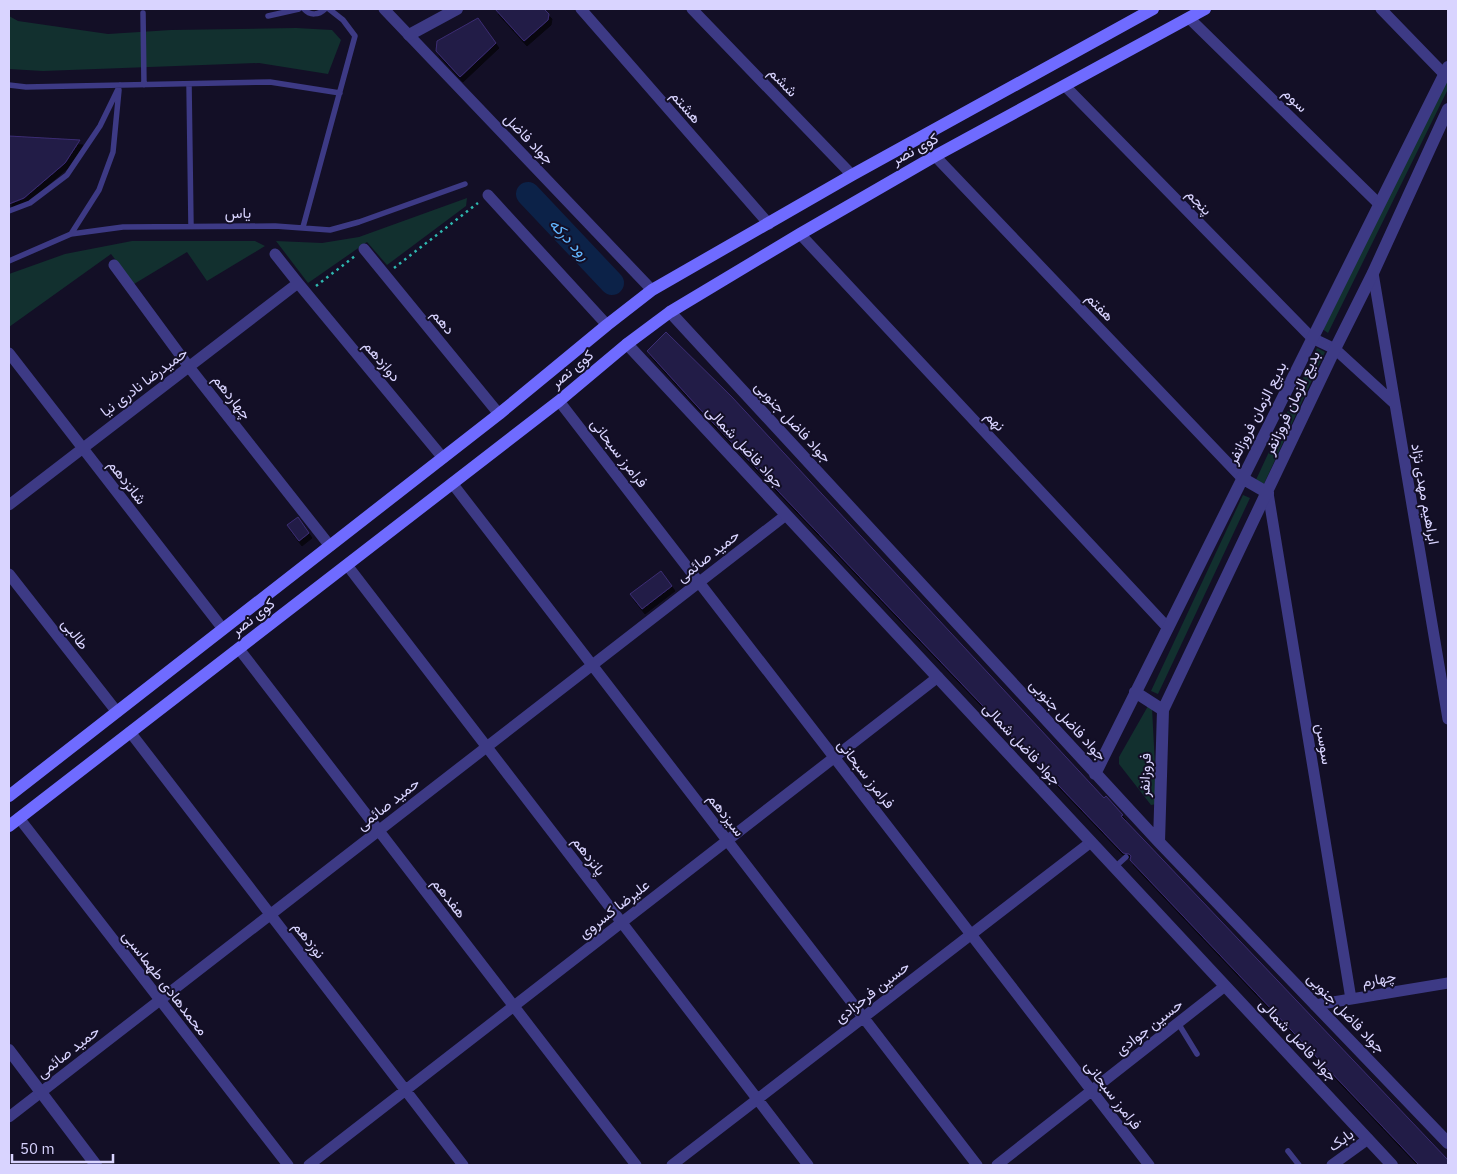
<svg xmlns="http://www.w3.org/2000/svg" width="1457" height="1174" viewBox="0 0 1457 1174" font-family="'IBM Plex Sans',Vazirmatn,sans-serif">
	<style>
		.green { fill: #12302f }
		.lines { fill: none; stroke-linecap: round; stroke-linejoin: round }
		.river { stroke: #0c2248; stroke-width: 24 }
		.building { fill: #241b47; stroke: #3b2d73; filter: url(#shadow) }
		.path { stroke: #2fb8b0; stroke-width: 2.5; stroke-dasharray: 2.5 4; stroke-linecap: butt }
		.service { stroke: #3d3a85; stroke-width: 5.5 }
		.minor { stroke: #3d3a85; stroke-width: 11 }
		.tertiary { stroke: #3d3a85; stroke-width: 12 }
		.secondary { stroke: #6f6bff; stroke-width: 12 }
		.labels { text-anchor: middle; stroke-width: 4; stroke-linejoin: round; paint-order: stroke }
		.street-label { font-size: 15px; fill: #d9d4ff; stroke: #130f26 }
		.water-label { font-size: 16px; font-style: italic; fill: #62b6ff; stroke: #130f26 }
	</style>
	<defs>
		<filter id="shadow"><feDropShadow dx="3" dy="5" stdDeviation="0" flood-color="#0009"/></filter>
	</defs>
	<rect width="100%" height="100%" fill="#130f26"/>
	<!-- green -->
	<path class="green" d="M9,16L18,21L108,34L171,30L296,28L332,30L341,40L328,74L259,63L43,71L9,69Z
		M1448,64V89L1328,333L1321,328Z
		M467,198L466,206L387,265L367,242L308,283L276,241L322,243L359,237Z
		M132,241H255L265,246L207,281L187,252L134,284L111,254L9,327V274L65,254Z
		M1317,348L1325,352L1263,486L1255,482Z
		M1243,495L1250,498L1158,694L1151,691Z
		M1148,706L1152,708L1157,804L1151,805L1119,764V757Z"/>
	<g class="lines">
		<!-- river -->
		<path class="river" d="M528,194L612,283"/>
	</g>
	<!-- building -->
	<path class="building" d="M495,9H544L549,14L548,20L524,41Z
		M478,18L496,43L460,77L436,51L437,41Z
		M9,136L80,140L65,163L24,198L9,204Z
		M666,332L732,397L1104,798L1106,796L1123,815L1121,816L1144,840L1448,1160V1165H1419L1130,860L1131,856L1129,854L1123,853L697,406L647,351Z
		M298,517L309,533L299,541L287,525Z
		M661,571L672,586L642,609L630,594Z"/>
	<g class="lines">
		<!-- path -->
		<path class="path" d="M394,268L478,203
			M316,286L355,256"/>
		<!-- service -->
		<path class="service" d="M304,9C310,16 319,15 325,9
			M143,13L144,85
			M268,16L299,9
			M189,84L191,226
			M9,85L26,87L270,82L340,93
			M9,211L30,203L67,175L100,126L120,85
			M303,227L355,36L343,20L329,9
			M71,234L99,190L113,152L119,90
			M9,261L71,234L123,227L275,226L330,230L359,222L465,184
			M1115,867L1126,857
			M1178,1023L1197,1054
			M1288,1151L1299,1165"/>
		<!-- minor -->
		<path class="minor" d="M384,9L652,290
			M581,9L769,224
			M692,9L852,175
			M1381,9L1444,74
			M1189,18L1379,204
			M1065,86L1312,338L1335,349L1395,404
			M935,156L1242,478
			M488,195L607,325
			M800,234L1168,628
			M364,249L499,414
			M275,254L298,283L443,458
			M114,265L189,367L330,546
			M1373,273L1448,719
			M9,353L223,629
			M559,401L1149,1165
			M452,483L977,1165
			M1268,493L1351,999
			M9,505L298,283
			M347,565L808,1165
			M9,574L117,712
			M239,649L636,1165
			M130,732L463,1165
			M19,818L288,1165
			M1315,1005L1448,983
			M9,1117L786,515
			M309,1165L938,677
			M672,1165L1091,842
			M997,1165L1225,986
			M1332,1165L1368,1139"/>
		<!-- tertiary -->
		<path class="tertiary" d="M409,35L457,9
			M670,312L1159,842L1448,1143
			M627,344L1392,1165
			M1242,478L1268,493
			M1135,692L1163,710
			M1095,774L1448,67
			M1159,842L1163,710L1335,349L1373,273L1448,109
			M9,1050L96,1165"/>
		<!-- secondary -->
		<path class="secondary" d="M9,796L499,414L607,325L652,290L852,175L1153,9
			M9,826L559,401L627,344L670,312L800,234L935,156L1205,9"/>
	</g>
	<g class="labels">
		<!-- street labels -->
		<g class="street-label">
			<text transform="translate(783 82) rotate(46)" y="5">ششم</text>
			<text transform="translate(1295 100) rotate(44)" y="5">سوم</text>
			<text transform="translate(686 107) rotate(49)" y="5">هشتم</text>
			<text transform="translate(529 139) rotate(46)" y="5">جواد فاضل</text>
			<text transform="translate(915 149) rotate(-29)" y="5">کوی نصر</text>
			<text transform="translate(1199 202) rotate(46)" y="5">پنجم</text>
			<text x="238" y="218">یاس</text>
			<text transform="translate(1100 307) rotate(46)" y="5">هفتم</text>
			<text transform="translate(443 322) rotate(51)" y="5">دهم</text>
			<text transform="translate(382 361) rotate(50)" y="5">دوازدهم</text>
			<text transform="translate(572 369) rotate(-40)" y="5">کوی نصر</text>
			<text transform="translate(144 382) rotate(-37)" y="5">حمیدرضا نادری نیا</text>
			<text transform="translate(232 397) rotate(52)" y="5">چهاردهم</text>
			<text transform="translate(1292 403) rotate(-65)" y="5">بدیع الزمان فروزانفر</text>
			<text transform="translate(1257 413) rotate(-63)" y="5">بدیع‌ الزمان فروزانفر</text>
			<text transform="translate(995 421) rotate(47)" y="5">نهم</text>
			<text transform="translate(793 422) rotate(47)" y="5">جواد فاضل جنوبی</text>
			<text transform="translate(745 447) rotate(47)" y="5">جواد فاضل شمالی</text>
			<text transform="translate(619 453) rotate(52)" y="5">فرامرز سبحانی</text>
			<text transform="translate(127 482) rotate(52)" y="5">شانزدهم</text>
			<text transform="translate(1425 494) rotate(80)" y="5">ابراهیم مهدی نژاد</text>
			<text transform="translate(708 556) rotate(-38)" y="5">حمید صائمی</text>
			<text transform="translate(253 617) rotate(-38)" y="5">کوی نصر</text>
			<text transform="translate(75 634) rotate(52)" y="5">طالبی</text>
			<text transform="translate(1068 720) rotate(47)" y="5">جواد فاضل جنوبی</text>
			<text transform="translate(1022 744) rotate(47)" y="5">جواد فاضل شمالی</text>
			<text transform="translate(1324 744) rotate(81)" y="5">سوسن</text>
			<text transform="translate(866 774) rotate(52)" y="5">فرامرز سبحانی</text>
			<text transform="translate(1145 775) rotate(-88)" y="5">فروزانفر</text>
			<text transform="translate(388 804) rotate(-38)" y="5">حمید صائمی</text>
			<text transform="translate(726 815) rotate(52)" y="5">سیزدهم</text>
			<text transform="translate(589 856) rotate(53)" y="5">پانزدهم</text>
			<text transform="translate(449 898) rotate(52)" y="5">هفدهم</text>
			<text transform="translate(614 909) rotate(-38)" y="5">علیرضا کسروی</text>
			<text transform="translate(309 940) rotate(52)" y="5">نوزدهم</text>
			<text transform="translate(1379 979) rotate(-10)" y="5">چهارم</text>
			<text transform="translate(165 983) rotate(52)" y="5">محمدهادی طهماسبی</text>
			<text transform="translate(872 992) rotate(-38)" y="5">حسین فرحزادی</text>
			<text transform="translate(1346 1013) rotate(46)" y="5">جواد فاضل جنوبی</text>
			<text transform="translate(1149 1027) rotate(-38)" y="5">حسین جوادی</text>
			<text transform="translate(1298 1040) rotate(47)" y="5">جواد فاضل شمالی</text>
			<text transform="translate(68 1052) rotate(-38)" y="5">حمید صائمی</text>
			<text transform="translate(1113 1095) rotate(52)" y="5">فرامرز سبحانی</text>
			<text transform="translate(1341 1140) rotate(-36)" y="5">بابک</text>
		</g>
		<!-- water labels -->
		<g class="water-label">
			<text transform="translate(570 239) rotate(47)" y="6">رود درکه</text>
		</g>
	</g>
	<!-- border -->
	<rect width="1457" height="1174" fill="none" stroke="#d9d4ff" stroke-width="20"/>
	<!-- scale -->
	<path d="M12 1154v8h101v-8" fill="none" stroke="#d9d4ff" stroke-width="2.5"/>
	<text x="20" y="1154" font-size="15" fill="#d9d4ff" stroke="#130f26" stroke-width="4" paint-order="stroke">50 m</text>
</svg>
